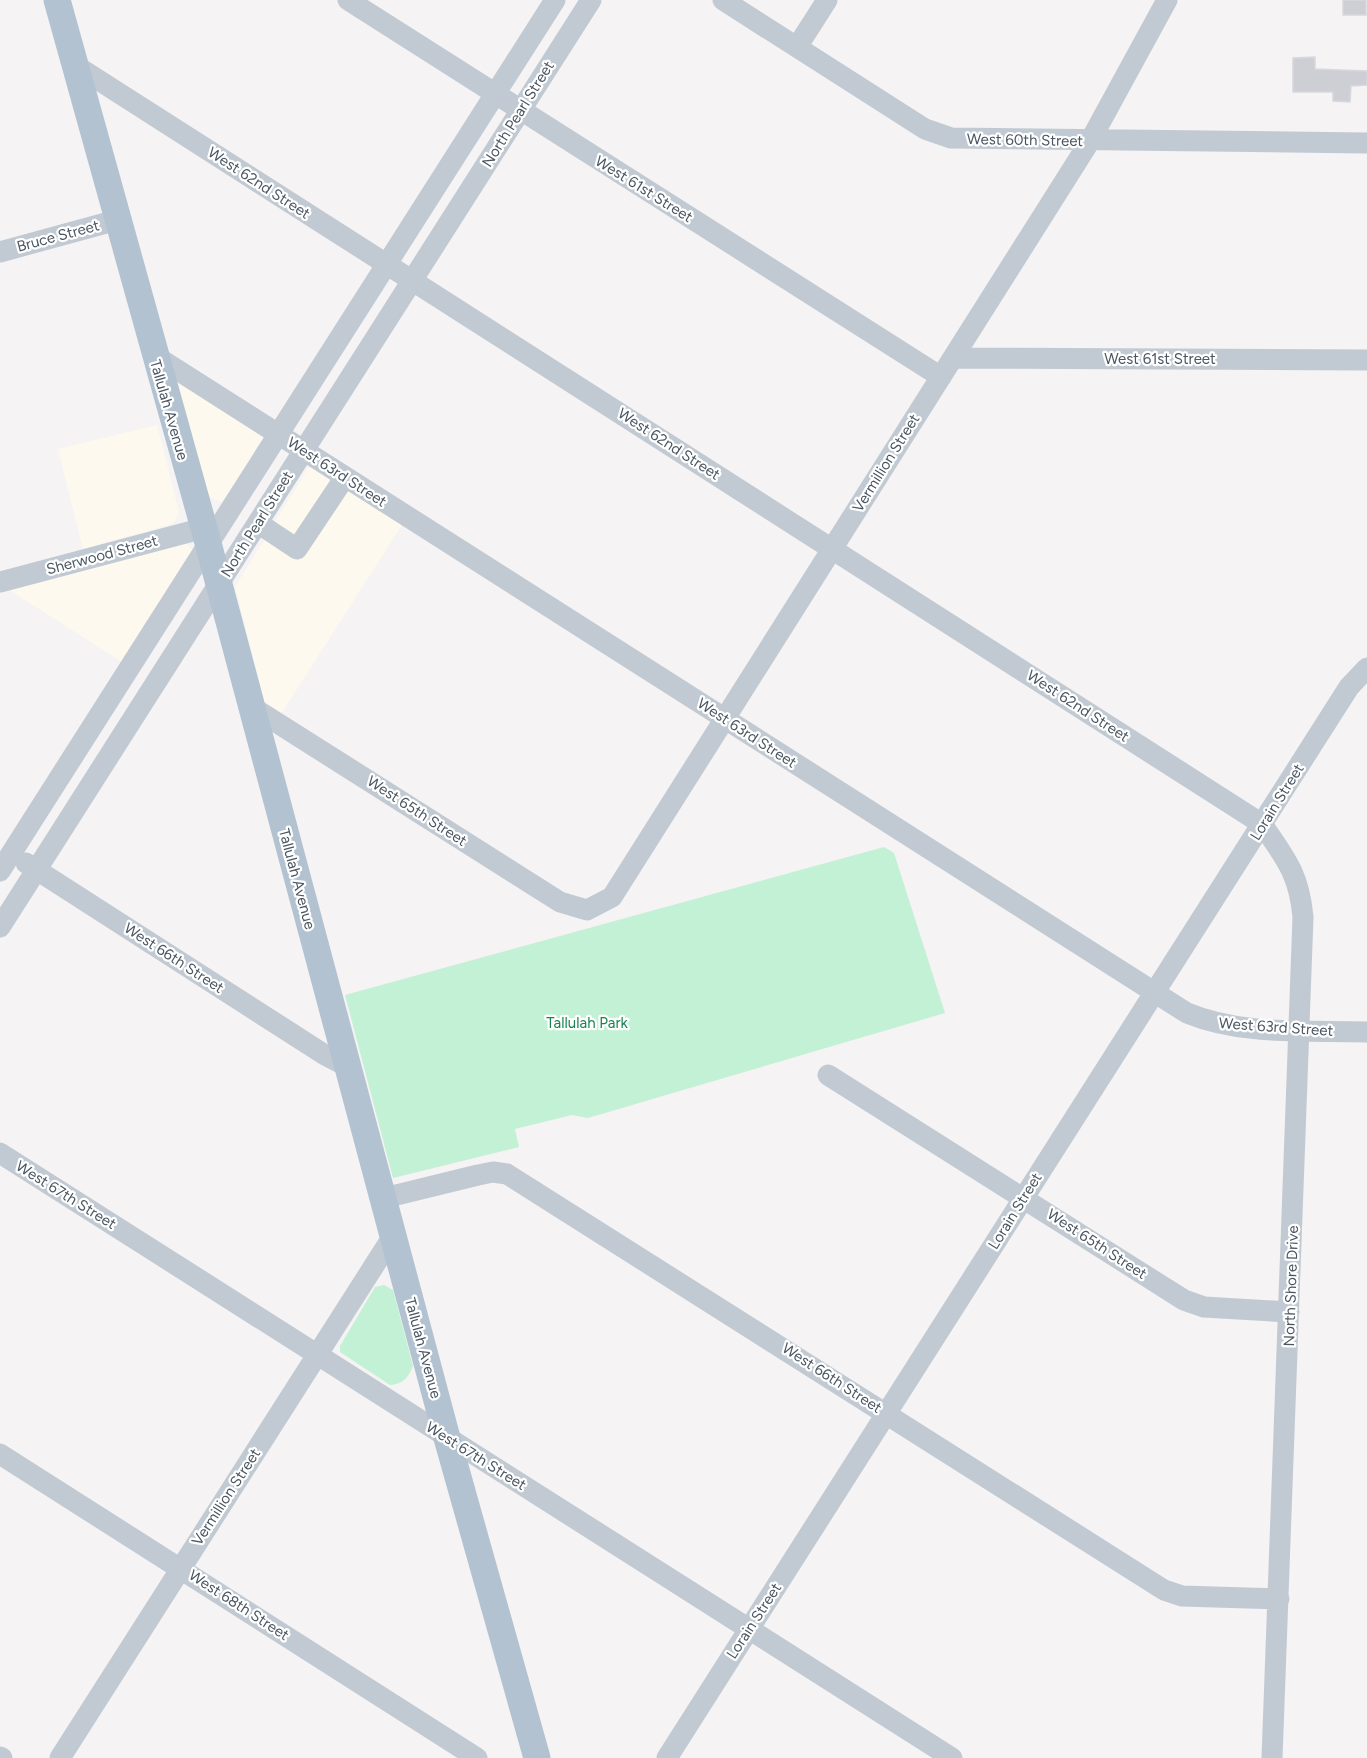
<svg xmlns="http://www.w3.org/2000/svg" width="1367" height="1758" viewBox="0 0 1367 1758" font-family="Figtree,sans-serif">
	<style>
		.commercial { fill: #fdf9ef }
		.green { fill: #c3f1d5 }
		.building { fill: #cdcfd5; stroke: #d7d9de; stroke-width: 1.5 }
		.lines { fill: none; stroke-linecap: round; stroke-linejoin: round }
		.minor { stroke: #c1cad2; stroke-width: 21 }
		.major { stroke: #b3c2d1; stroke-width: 27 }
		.labels { text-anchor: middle; stroke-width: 4.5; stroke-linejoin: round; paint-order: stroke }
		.street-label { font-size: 15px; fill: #4a5661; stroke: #fff }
		.park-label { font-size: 15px; fill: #17864f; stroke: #fff }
	</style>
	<rect width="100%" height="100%" fill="#f5f3f3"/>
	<!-- commercial -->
	<path class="commercial" d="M164,352L275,423L225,500L221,502L209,497Z
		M157,425L179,512L175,521L169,525L83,549L58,449Z
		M310,465L402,525L281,714L265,704L235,587Z
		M174,544H187L192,550V557L122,662L8,589Z"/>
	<!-- green -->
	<path class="green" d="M884,847L894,853L945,1013L588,1118L572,1115L515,1129L519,1147L393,1178L345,995Z
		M384,1285L393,1290L413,1366C408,1378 403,1384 390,1385L340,1352V1346L375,1287Z"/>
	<!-- building -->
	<path class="building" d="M1343,0H1366V15H1343Z
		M1315,57V69L1367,71V85L1351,86L1350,102L1333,101V92H1293V58Z"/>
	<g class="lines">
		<!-- minor -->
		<path class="minor" d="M348,0L941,377
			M723,0L925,129L951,138L1367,143
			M797,47L827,0
			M75,65L1262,824C1286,859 1299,874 1303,917L1272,1758
			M0,252L117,220
			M154,355L1187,1013C1243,1036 1308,1030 1367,1032
			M953,358L1367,360
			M258,523L297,549L345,477
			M0,582L204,528
			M249,705L560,902L587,910L612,897L1090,141L1167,0
			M26,863L325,1055L348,1067
			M0,871L555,0
			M0,927L591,0
			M828,1075L1184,1300L1204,1307L1289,1312
			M0,1153L952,1758
			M384,1198L478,1175L493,1172L507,1174L1164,1590L1182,1596L1279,1599
			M0,1454L477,1758
			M0,1757L2,1758
			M60,1758L393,1236
			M667,1758L1349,687L1367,668"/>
		<!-- major -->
		<path class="major" d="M57,0L204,528L447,1438L537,1758"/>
	</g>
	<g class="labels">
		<!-- street labels -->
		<g class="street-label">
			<text transform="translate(518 114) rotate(-58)" y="5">North Pearl Street</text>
			<text transform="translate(1025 140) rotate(1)" y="5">West 60th Street</text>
			<text transform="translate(259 183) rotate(33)" y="5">West 62nd Street</text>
			<text transform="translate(644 189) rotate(32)" y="5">West 61st Street</text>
			<text transform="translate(58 236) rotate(-15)" y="5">Bruce Street</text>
			<text x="1160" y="364">West 61st Street</text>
			<text transform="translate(169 410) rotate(74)" y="5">Tallulah Avenue</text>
			<text transform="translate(669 444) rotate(33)" y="5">West 62nd Street</text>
			<text transform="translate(886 463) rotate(-58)" y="5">Vermillion Street</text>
			<text transform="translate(337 472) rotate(33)" y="5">West 63rd Street</text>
			<text transform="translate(257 524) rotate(-58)" y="5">North Pearl Street</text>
			<text transform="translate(102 555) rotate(-15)" y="5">Sherwood Street</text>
			<text transform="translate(1078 706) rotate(33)" y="5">West 62nd Street</text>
			<text transform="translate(747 733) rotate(33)" y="5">West 63rd Street</text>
			<text transform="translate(1277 802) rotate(-58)" y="5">Lorain Street</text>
			<text transform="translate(417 811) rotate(33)" y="5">West 65th Street</text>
			<text transform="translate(297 879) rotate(75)" y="5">Tallulah Avenue</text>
			<text transform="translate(174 958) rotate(33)" y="5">West 66th Street</text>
			<text transform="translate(1276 1027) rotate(4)" y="5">West 63rd Street</text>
			<text transform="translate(66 1195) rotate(32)" y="5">West 67th Street</text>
			<text transform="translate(1015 1211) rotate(-58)" y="5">Lorain Street</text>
			<text transform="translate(1097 1244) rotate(33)" y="5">West 65th Street</text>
			<text transform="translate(1291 1286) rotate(-88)" y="5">North Shore Drive</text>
			<text transform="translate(423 1348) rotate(75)" y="5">Tallulah Avenue</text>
			<text transform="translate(832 1378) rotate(33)" y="5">West 66th Street</text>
			<text transform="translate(476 1456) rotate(32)" y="5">West 67th Street</text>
			<text transform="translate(226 1497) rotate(-57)" y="5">Vermillion Street</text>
			<text transform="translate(239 1605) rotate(33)" y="5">West 68th Street</text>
			<text transform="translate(754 1621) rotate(-57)" y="5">Lorain Street</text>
		</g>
		<!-- park labels -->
		<g class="park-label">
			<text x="587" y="1028">Tallulah Park</text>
		</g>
	</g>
</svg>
